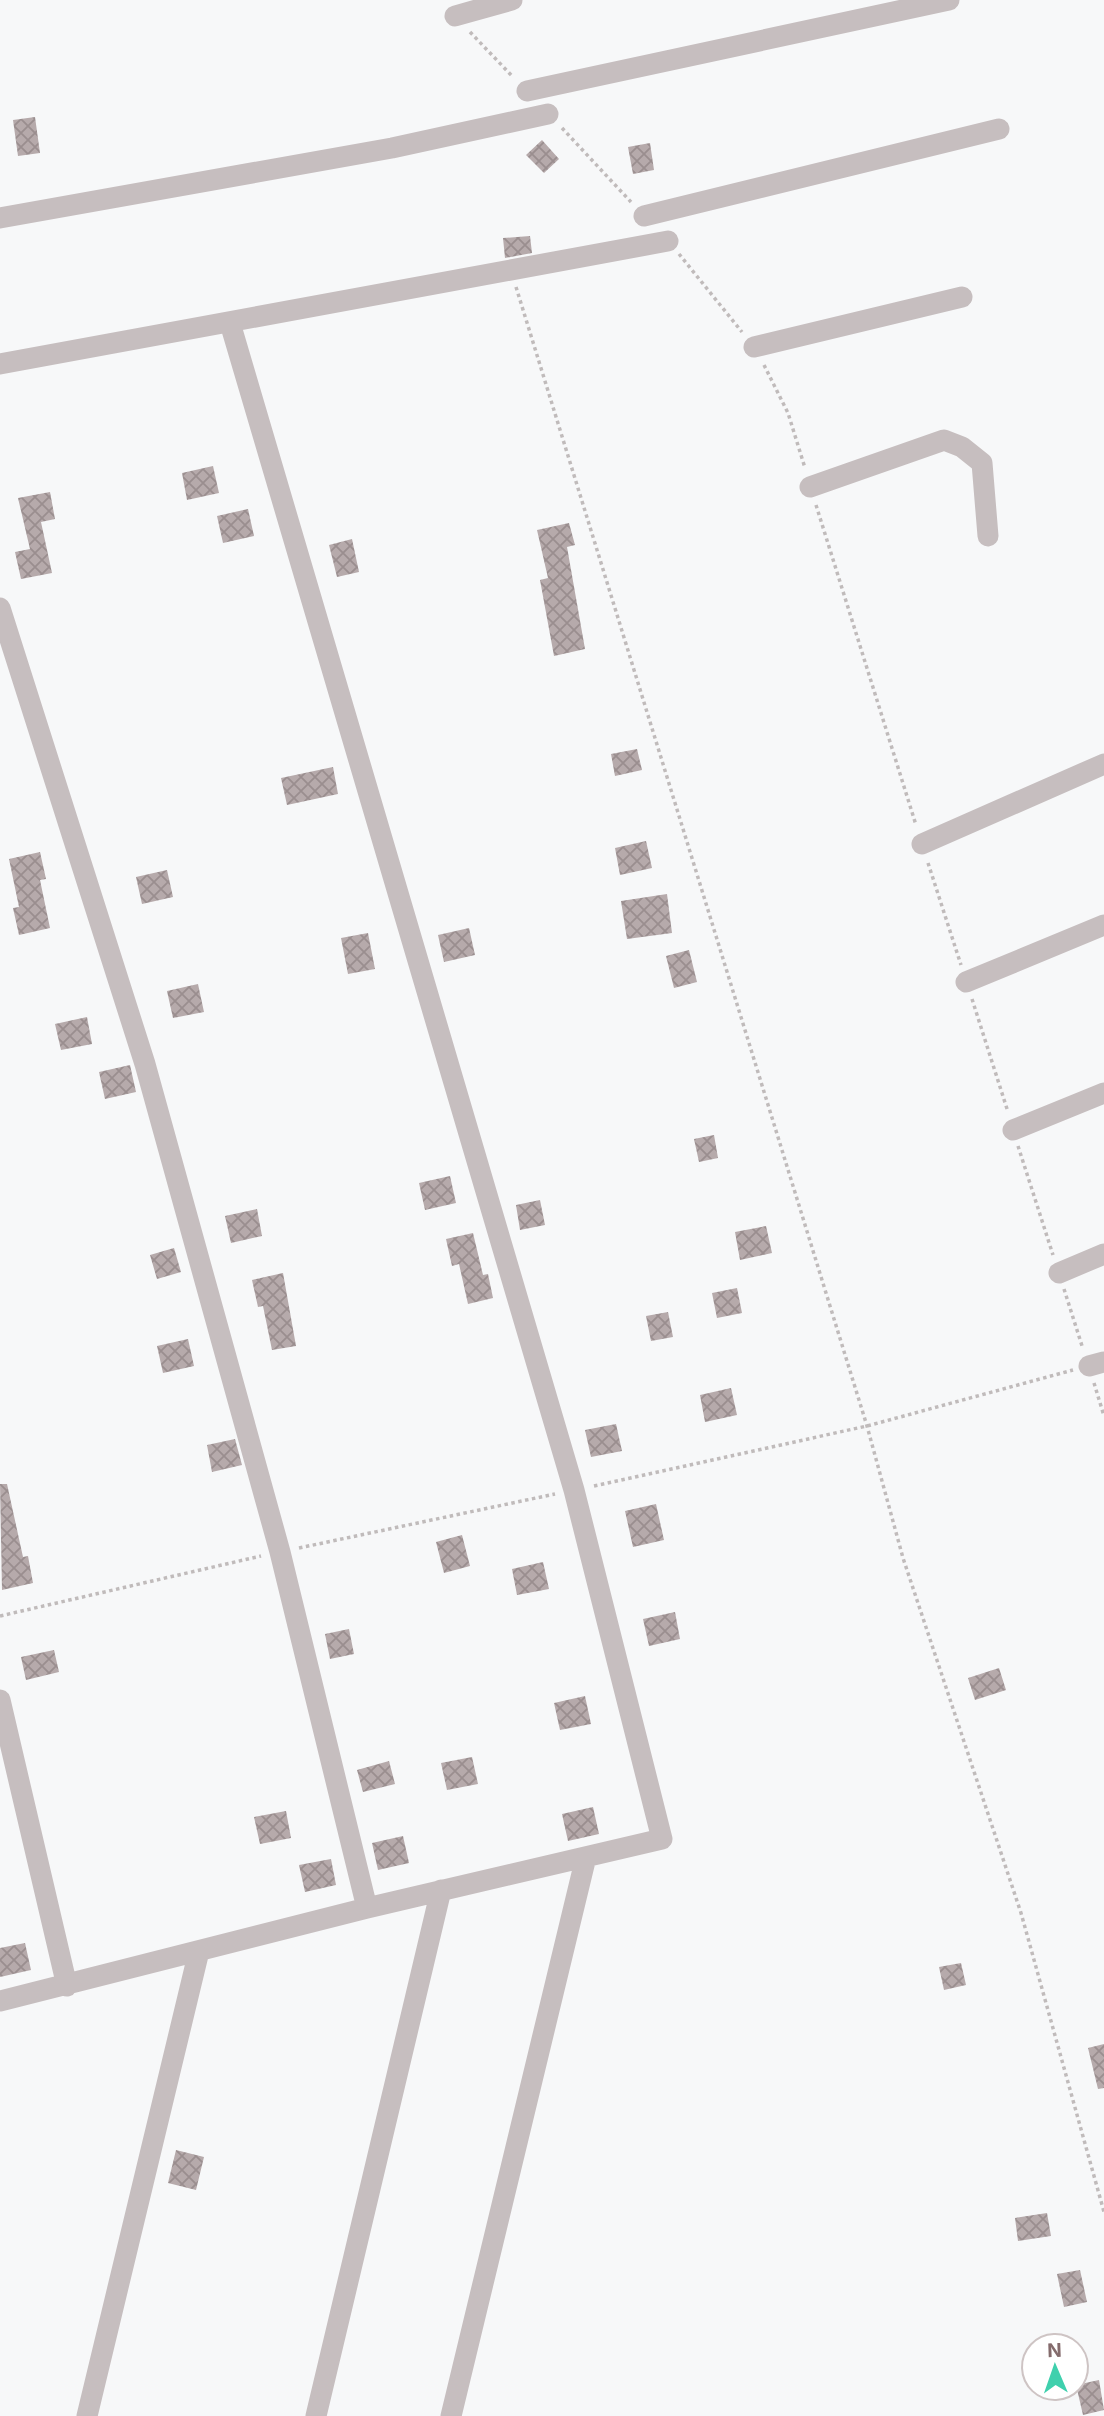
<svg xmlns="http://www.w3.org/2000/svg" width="1104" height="2416" viewBox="0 0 1104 2416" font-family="Inter,sans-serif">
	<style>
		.building { fill: url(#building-cross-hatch) }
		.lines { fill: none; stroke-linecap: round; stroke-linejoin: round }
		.path { stroke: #c0bbbb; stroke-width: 3.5; stroke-dasharray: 3.5 3.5; stroke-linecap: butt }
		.minor { stroke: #c6bebf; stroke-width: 21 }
	</style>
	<defs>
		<pattern id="building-cross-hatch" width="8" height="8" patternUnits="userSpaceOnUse" patternTransform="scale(1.75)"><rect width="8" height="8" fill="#b6aaab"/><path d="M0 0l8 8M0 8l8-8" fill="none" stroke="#9a8e8f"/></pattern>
	</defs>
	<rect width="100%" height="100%" fill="#f7f8f9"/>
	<!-- building -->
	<path class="building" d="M35,117L40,153L18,156L13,120Z
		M542,140L559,159L544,173L526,155Z
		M650,143L654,170L633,174L628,147Z
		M530,236L532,253L505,258L503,238Z
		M213,466L219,493L187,500L182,473Z
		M50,492L55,519L41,522L52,573L21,579L15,552L30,549L18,498Z
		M248,509L254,536L223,543L217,516Z
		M569,523L575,545L567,547L585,649L554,656L540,580L548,578L537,530Z
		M352,539L359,572L337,577L329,545Z
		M637,749L642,770L615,776L611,754Z
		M333,767L338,794L287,805L281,778Z
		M646,841L652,868L620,875L615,848Z
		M40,852L46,879L40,880L50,928L19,935L13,908L19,907L9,859Z
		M167,870L173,897L142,904L136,877Z
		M667,894L672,933L627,939L621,901Z
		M469,928L475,955L444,962L438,935Z
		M368,933L375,969L348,974L341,938Z
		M689,950L697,982L674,988L666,956Z
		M198,984L204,1012L173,1018L167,991Z
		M87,1017L92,1044L61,1050L55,1024Z
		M130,1065L136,1092L105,1099L99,1072Z
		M714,1135L718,1158L699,1162L694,1139Z
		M450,1176L456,1203L425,1210L419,1183Z
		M540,1200L545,1225L520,1230L516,1205Z
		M257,1209L262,1236L231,1243L225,1216Z
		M766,1226L772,1253L740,1260L735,1232Z
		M473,1233L483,1275L488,1274L493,1298L468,1304L459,1264L452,1266L446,1239Z
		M174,1248L181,1272L157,1279L150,1255Z
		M283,1273L296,1346L272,1350L263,1306L258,1307L252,1280Z
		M737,1288L742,1313L717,1318L712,1293Z
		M668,1312L673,1337L651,1341L646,1316Z
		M188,1339L194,1366L163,1373L157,1346Z
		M731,1388L737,1415L705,1422L700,1395Z
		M616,1424L622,1451L591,1457L585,1430Z
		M235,1439L242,1465L212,1472L207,1445Z
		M0,1484H7L23,1557L28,1556L33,1583L2,1590Z
		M656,1504L664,1540L633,1547L625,1511Z
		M462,1535L470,1566L444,1573L436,1542Z
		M543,1562L549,1589L517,1595L512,1569Z
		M675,1612L680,1639L649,1646L643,1619Z
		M349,1629L354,1654L330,1659L325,1634Z
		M54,1650L59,1672L26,1680L21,1657Z
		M999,1668L1006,1690L975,1700L968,1678Z
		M585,1696L591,1724L560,1730L554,1703Z
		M472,1757L478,1784L447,1790L441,1763Z
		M389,1761L395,1784L363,1792L357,1770Z
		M593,1807L599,1834L568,1841L562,1814Z
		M286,1811L291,1838L260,1844L254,1817Z
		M403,1836L409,1863L378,1870L372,1843Z
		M331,1859L336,1885L305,1892L299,1865Z
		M25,1943L31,1970L0,1977V1948Z
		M961,1963L966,1985L944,1990L939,1967Z
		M1104,2044V2088L1098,2089L1088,2048Z
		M176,2150L204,2157L196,2190L168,2183Z
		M1047,2213L1051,2236L1018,2241L1015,2218Z
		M1080,2270L1087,2302L1064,2307L1057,2274Z
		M1099,2380L1104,2410L1083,2415L1076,2385Z"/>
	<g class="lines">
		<!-- path -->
		<path class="path" d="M470,32L513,77
			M562,128L631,202
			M679,254L742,332
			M516,287L867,1426L903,1558L1021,1913L1104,2212
			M764,365L788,413L805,468
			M816,505L916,825
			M928,863L961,965
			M972,999L1008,1112
			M1018,1146L1053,1255
			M1064,1289L1083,1349
			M1094,1383L1104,1416
			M594,1486L867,1426L1073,1370
			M299,1548L555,1494
			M0,1616L261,1556"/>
		<!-- minor -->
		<path class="minor" d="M455,16L512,0
			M527,91L949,0
			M644,216L999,129
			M0,218L392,148L548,114
			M754,347L962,297
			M0,364L668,241
			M810,487L944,440L962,447L982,463L988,536
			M0,608L145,1064L280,1552L367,1908
			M922,844L1104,764
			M966,982L1104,925
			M1013,1130L1104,1093
			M1059,1273L1104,1254
			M1089,1366L1104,1362
			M0,1700L67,1986
			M0,2001L367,1908L662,1839L574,1490L230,323
			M87,2416L199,1951
			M316,2416L441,1890
			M451,2416L586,1857"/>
	</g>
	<!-- north arrow -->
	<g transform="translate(1055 2367) rotate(358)"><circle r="33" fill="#ffffff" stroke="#cec4c4" stroke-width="2"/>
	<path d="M0-5L12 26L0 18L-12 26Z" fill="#3fd0ad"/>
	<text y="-10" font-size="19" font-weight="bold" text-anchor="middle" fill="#846b6c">N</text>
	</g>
</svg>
